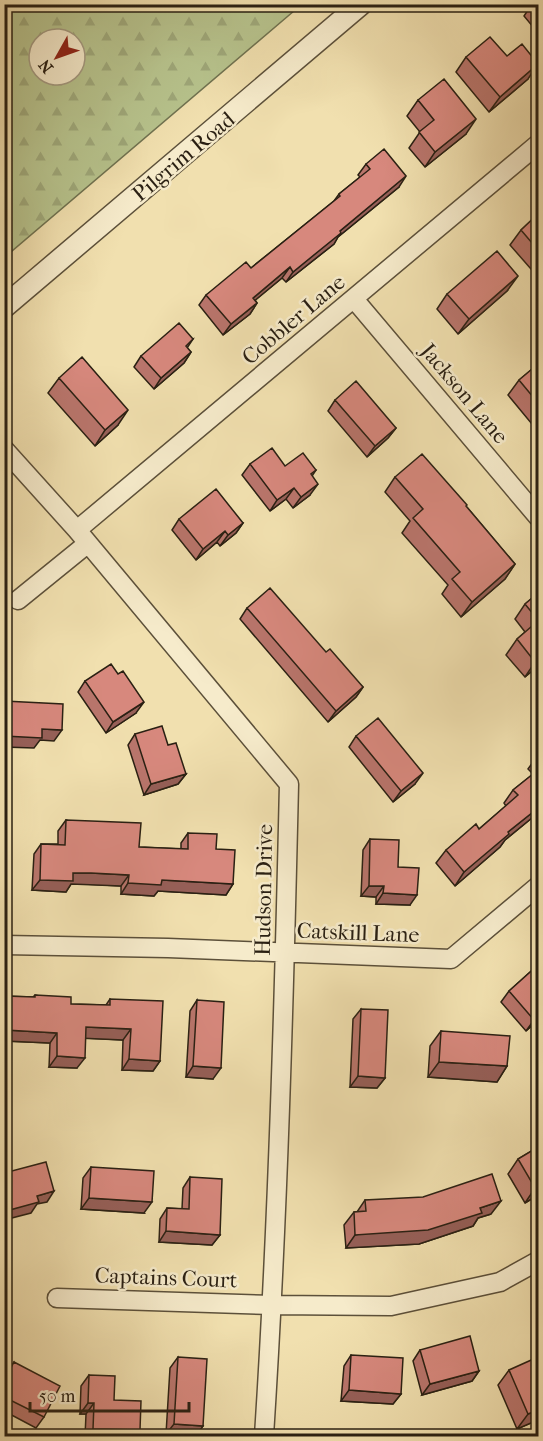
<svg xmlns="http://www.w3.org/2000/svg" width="543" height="1441" viewBox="0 0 543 1441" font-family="'IM FELL French Canon',serif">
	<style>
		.forest { fill: url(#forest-firs); stroke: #707250; stroke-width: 1.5; fill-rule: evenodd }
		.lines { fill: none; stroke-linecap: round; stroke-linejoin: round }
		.minor-casing { stroke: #5c503a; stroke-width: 21 }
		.tertiary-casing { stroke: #5c503a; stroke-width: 24 }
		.minor { stroke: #f6ebcb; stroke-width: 18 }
		.tertiary { stroke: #f6ebcb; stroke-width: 21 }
		.wall { fill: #b9756c; stroke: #2a2013; stroke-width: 1.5 }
		.shaded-wall { fill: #965f58; stroke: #2a2013; stroke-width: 1.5 }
		.building { fill: #d7887d; stroke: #2a2013; stroke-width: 1.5 }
		.labels { text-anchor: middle; stroke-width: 5; stroke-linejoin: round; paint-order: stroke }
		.street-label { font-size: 22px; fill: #2a2013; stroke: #f6ebcb }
	</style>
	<defs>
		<pattern id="forest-firs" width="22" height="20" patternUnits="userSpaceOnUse" patternTransform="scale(1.5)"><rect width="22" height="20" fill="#b7c38d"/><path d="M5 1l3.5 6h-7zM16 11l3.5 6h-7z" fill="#9ea779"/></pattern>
	</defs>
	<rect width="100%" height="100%" fill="#f1e0af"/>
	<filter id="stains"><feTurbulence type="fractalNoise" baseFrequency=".00333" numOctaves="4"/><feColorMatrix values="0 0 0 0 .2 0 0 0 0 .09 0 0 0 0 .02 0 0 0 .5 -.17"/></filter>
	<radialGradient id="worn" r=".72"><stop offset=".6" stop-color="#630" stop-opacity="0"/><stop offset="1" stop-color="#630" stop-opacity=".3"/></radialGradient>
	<!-- forest -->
	<path class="forest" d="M5,4H301V5L5,257ZM39,39H75V75H39Z"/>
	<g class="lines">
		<defs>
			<path id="minor" d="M354,299L538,517
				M4,449L77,530L289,784C284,1002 278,1219 264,1436
				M77,530L538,144
				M18,600L87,544
				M4,945L168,948L451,959L538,886
				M57,1298L273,1305L391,1306L500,1282L538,1261"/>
			<path id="tertiary" d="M4,307L361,4"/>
		</defs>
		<!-- minor casing -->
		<use href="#minor" class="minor-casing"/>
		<!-- tertiary casing -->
		<use href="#tertiary" class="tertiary-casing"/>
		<!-- minor -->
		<use href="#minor" class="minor"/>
		<!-- tertiary -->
		<use href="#tertiary" class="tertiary"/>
	</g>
	<!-- wall -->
	<path class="wall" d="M532,4H538V33L524,16Z
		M507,56L528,79L489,112L456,72L466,57Z
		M418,100L466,134L425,167L409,148L420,132L407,116Z
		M366,164L399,187L338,237L334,244L286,282L282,278L255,300L257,303L250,314L223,335L199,305L206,295L251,268L334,201L339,194L360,177L358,175Z
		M538,214V277L510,245L521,230Z
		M507,291L458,334L437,309L447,294Z
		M193,339L187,348L191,352L184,363L154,389L134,367L141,356Z
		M538,364V427L536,429L508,395L519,380Z
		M59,378L118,425L95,446L48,393Z
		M335,400L396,428L388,438L367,457L328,411Z
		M250,464L285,466L316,470L312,476L310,495L293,508L286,499L270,511L242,475Z
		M395,477L466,506L515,564L505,579L461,617L442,594L448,585L402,533L410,521L385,492Z
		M179,519L243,523L236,533L220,546L217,542L196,560L172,530Z
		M538,593V666L525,677L506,655L517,639L525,632L515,619L525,604Z
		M247,608L326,652L363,687L356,697L328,722L240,619Z
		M85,681L136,713L106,733L78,692Z
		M135,734L168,745L186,774L178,784L144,795L128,745Z
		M356,736L415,784L393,802L349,747Z
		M538,755V813L505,840L500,847L455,886L436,863L446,850L479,829L506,806L504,803L513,790L533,774L528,769Z
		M66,820L139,847L181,849V843L188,833L216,849L233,884L226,895L158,891L154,896L121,894V886L84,884H71L66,892L32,890L34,854L41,844H58V831Z
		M370,839L398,867L410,905L376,904V897L361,896L363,850Z
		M538,965V1020L526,1031L501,1002L509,991Z
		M35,995L71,1004L106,1005L110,999L160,1061L153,1071L122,1070L123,1040L85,1038L77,1068L49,1067L50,1043L6,1041L4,996L33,997Z
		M197,1000L213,1079L186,1077L190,1011Z
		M361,1009L385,1078L377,1088L350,1087L353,1019Z
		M441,1031L507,1066L497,1082L428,1077L430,1046Z
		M538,1147V1195L525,1203L508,1174L518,1159Z
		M91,1167L144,1213L81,1209L83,1178Z
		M190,1177L220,1235L212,1245L159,1242L160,1219L167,1208L182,1209L183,1188Z
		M365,1200L491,1214L478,1218L473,1226L419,1244L346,1248L344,1225L354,1212H357Z
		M420,1350L479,1371L472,1381L422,1395L413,1361Z
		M351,1355L401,1394L393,1404L341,1401L344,1366Z
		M178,1357L203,1426L196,1436L166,1434L170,1368Z
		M14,1362L44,1417L36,1428L4,1411V1377Z
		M509,1370L538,1420L517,1429L498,1385Z
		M89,1375L114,1400L140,1430L136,1437H85L86,1414H80L81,1386Z"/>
	<!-- shaded-wall -->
	<path class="shaded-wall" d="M538,64L528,79L489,112L500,97Z
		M476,119L466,134L425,167L435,152Z
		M406,176L399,187L338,237L334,244L286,282L293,272L340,231Z
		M290,267L282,278L246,308L253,298Z
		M518,276L507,291L458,334L469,319Z
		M257,303L250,314L223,335L231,324Z
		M191,352L184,363L154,389L161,378Z
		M128,410L118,425L95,446L105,430Z
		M396,428L388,438L367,457L375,446Z
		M318,484L310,495L293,508L301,497Z
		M294,488L286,499L270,511L277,500Z
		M243,523L236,533L220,546L228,535Z
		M225,531L217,542L196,560L203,549Z
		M515,564L505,579L461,617L472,602Z
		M538,660V666L525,677L535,662Z
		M363,687L356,697L328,722L336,711Z
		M144,702L136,713L106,733L113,722Z
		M42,729L62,730L54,741L40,740L34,748L4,747V736Z
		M423,773L415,784L393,802L401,791Z
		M186,774L178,784L144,795L151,784Z
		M538,808V813L505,840L500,847L455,886L464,872L508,832Z
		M73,873H91L129,875L121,886L71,884L66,892L32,890L40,880Z
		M162,880L233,884L226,895L158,891L154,896L121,894L128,883Z
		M369,886H384L376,897L361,896Z
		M383,893L417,895L410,905L376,904Z
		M538,1015V1020L526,1031L534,1020Z
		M86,1027L131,1029L123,1040L78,1038Z
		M6,1030L57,1033L50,1043L4,1041Z
		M57,1056L85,1058L77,1068L49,1067Z
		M129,1059L160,1061L153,1071L122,1070Z
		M439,1062L507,1066L497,1082L428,1077Z
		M193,1066L221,1068L213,1079L186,1077Z
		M358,1076L385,1078L377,1088L350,1087Z
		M538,1186V1195L525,1203L535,1188Z
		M54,1191L47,1202L37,1204L31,1213L4,1220V1213L6,1211L37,1196Z
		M89,1198L152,1202L144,1213L81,1209Z
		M501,1201L491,1214L478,1218L473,1226L419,1244L346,1248L355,1235L480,1208Z
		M166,1231L220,1235L212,1245L159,1242Z
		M479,1371L472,1381L422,1395L430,1384Z
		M349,1390L401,1394L393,1404L341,1401Z
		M88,1403H94L86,1414H80Z
		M538,1410V1420L517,1429L528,1414Z
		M174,1424L203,1426L196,1436L166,1434Z
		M93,1429L140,1430L136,1437H87Z"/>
	<!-- building -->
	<path class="building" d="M490,37L507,56L522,44L538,64L500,97L466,57Z
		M444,79L476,119L435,152L419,132L434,120L418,100Z
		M384,149L406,176L340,231L341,233L293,272L290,267L253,298L257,303L231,324L206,295L246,262L251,268L340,196L339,194L370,169L366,164Z
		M538,214V250L521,230Z
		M497,251L518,276L469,319L447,294Z
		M179,323L193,339L186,346L191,352L161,378L141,356Z
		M82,357L128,410L105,430L59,378Z
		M538,364V403L519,380Z
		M356,381L396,428L375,446L335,400Z
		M272,448L285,466L303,453L316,470L311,474L318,484L301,497L294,488L277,500L250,464Z
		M422,454L467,505L466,506L515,564L472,602L452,579L460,572L413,518L423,509L395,477Z
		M216,489L243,523L228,535L225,531L203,549L179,519Z
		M270,588L326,652L330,649L363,687L336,711L247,608Z
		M538,593V620L525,604Z
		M538,621V660L535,662L517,639Z
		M111,664L118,674L123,671L144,702L113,722L85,681Z
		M4,701L63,704L62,730L42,729V738L4,736Z
		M378,718L423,773L401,791L356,736Z
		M162,726L168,745L176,743L186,774L151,784L135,734Z
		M538,770V808L508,832L509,834L464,872L446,850L476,824L479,829L518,795L513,790Z
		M66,820L141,823L139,847L188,849V833L217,834L216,849L235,850L233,884L162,880L161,885L128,883L129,875L91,873H73V881L40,880L41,844L65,845Z
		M370,839L399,840L398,867L419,868L417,895L383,893L384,886H369Z
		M4,842H8L7,879H4Z
		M538,965V1016L534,1020L509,991Z
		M35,995L71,997V1004L110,1005V999L163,1001L160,1061L129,1059L131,1029L86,1027L85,1058L57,1056V1033L6,1030L4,1053V996L35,997Z
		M197,1000L224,1002L221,1068L193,1066Z
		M361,1009L388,1010L385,1078L358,1076Z
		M441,1031L510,1036L507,1066L439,1062Z
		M538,1147V1186L535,1188L518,1159Z
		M46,1162L54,1191L37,1196L39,1202L6,1211L4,1206V1173Z
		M91,1167L154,1171L152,1202L89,1198Z
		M492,1174L501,1201L480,1208L482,1213L428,1230L355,1235L354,1212L366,1211L365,1200L423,1197Z
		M190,1177L222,1179L220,1235L166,1231L167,1208L189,1209Z
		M470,1336L479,1371L430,1384L420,1350Z
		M351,1355L403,1358L401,1394L349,1390Z
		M178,1357L207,1359L203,1426L174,1424Z
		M538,1357V1410L528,1414L509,1370Z
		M14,1362L60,1386L44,1417L4,1397V1381Z
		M89,1375L115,1376L114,1400L141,1401L140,1430L93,1429L94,1403H88Z
		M383,1430L384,1437H346V1431Z"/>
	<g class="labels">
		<!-- street labels -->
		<g class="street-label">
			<text transform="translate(183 156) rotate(-40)" y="8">Pilgrim Road</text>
			<text transform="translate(293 319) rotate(-40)" y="8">Cobbler Lane</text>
			<text transform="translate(465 393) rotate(50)" y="8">Jackson Lane</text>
			<text transform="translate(263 890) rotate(-89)" y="8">Hudson Drive</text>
			<text transform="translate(358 932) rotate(2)" y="8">Catskill Lane</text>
			<text transform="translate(166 1277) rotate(2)" y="8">Captains Court</text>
		</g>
	</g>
	<!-- margin -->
	<rect width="543" height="1441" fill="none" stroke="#f1e0af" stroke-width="24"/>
	<rect x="6" y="6" width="531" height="1429" fill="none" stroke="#2a2013" stroke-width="3"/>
	<rect x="12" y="12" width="519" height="1417" fill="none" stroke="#2a2013" stroke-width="1.5"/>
	<!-- north arrow -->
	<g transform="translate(57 57) rotate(230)"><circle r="28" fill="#f6ebcb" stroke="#a49a81" stroke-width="1.5"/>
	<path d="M0-4.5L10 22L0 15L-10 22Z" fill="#8f2418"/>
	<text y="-9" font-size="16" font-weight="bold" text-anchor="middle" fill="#2a2013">N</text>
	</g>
	<!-- scale -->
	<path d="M30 1402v9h159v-9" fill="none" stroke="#2a2013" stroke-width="3"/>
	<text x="39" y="1402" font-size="18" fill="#2a2013" stroke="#f6ebcb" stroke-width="4.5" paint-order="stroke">50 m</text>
	<rect width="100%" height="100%" filter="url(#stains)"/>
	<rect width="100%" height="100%" fill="url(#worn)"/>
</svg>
